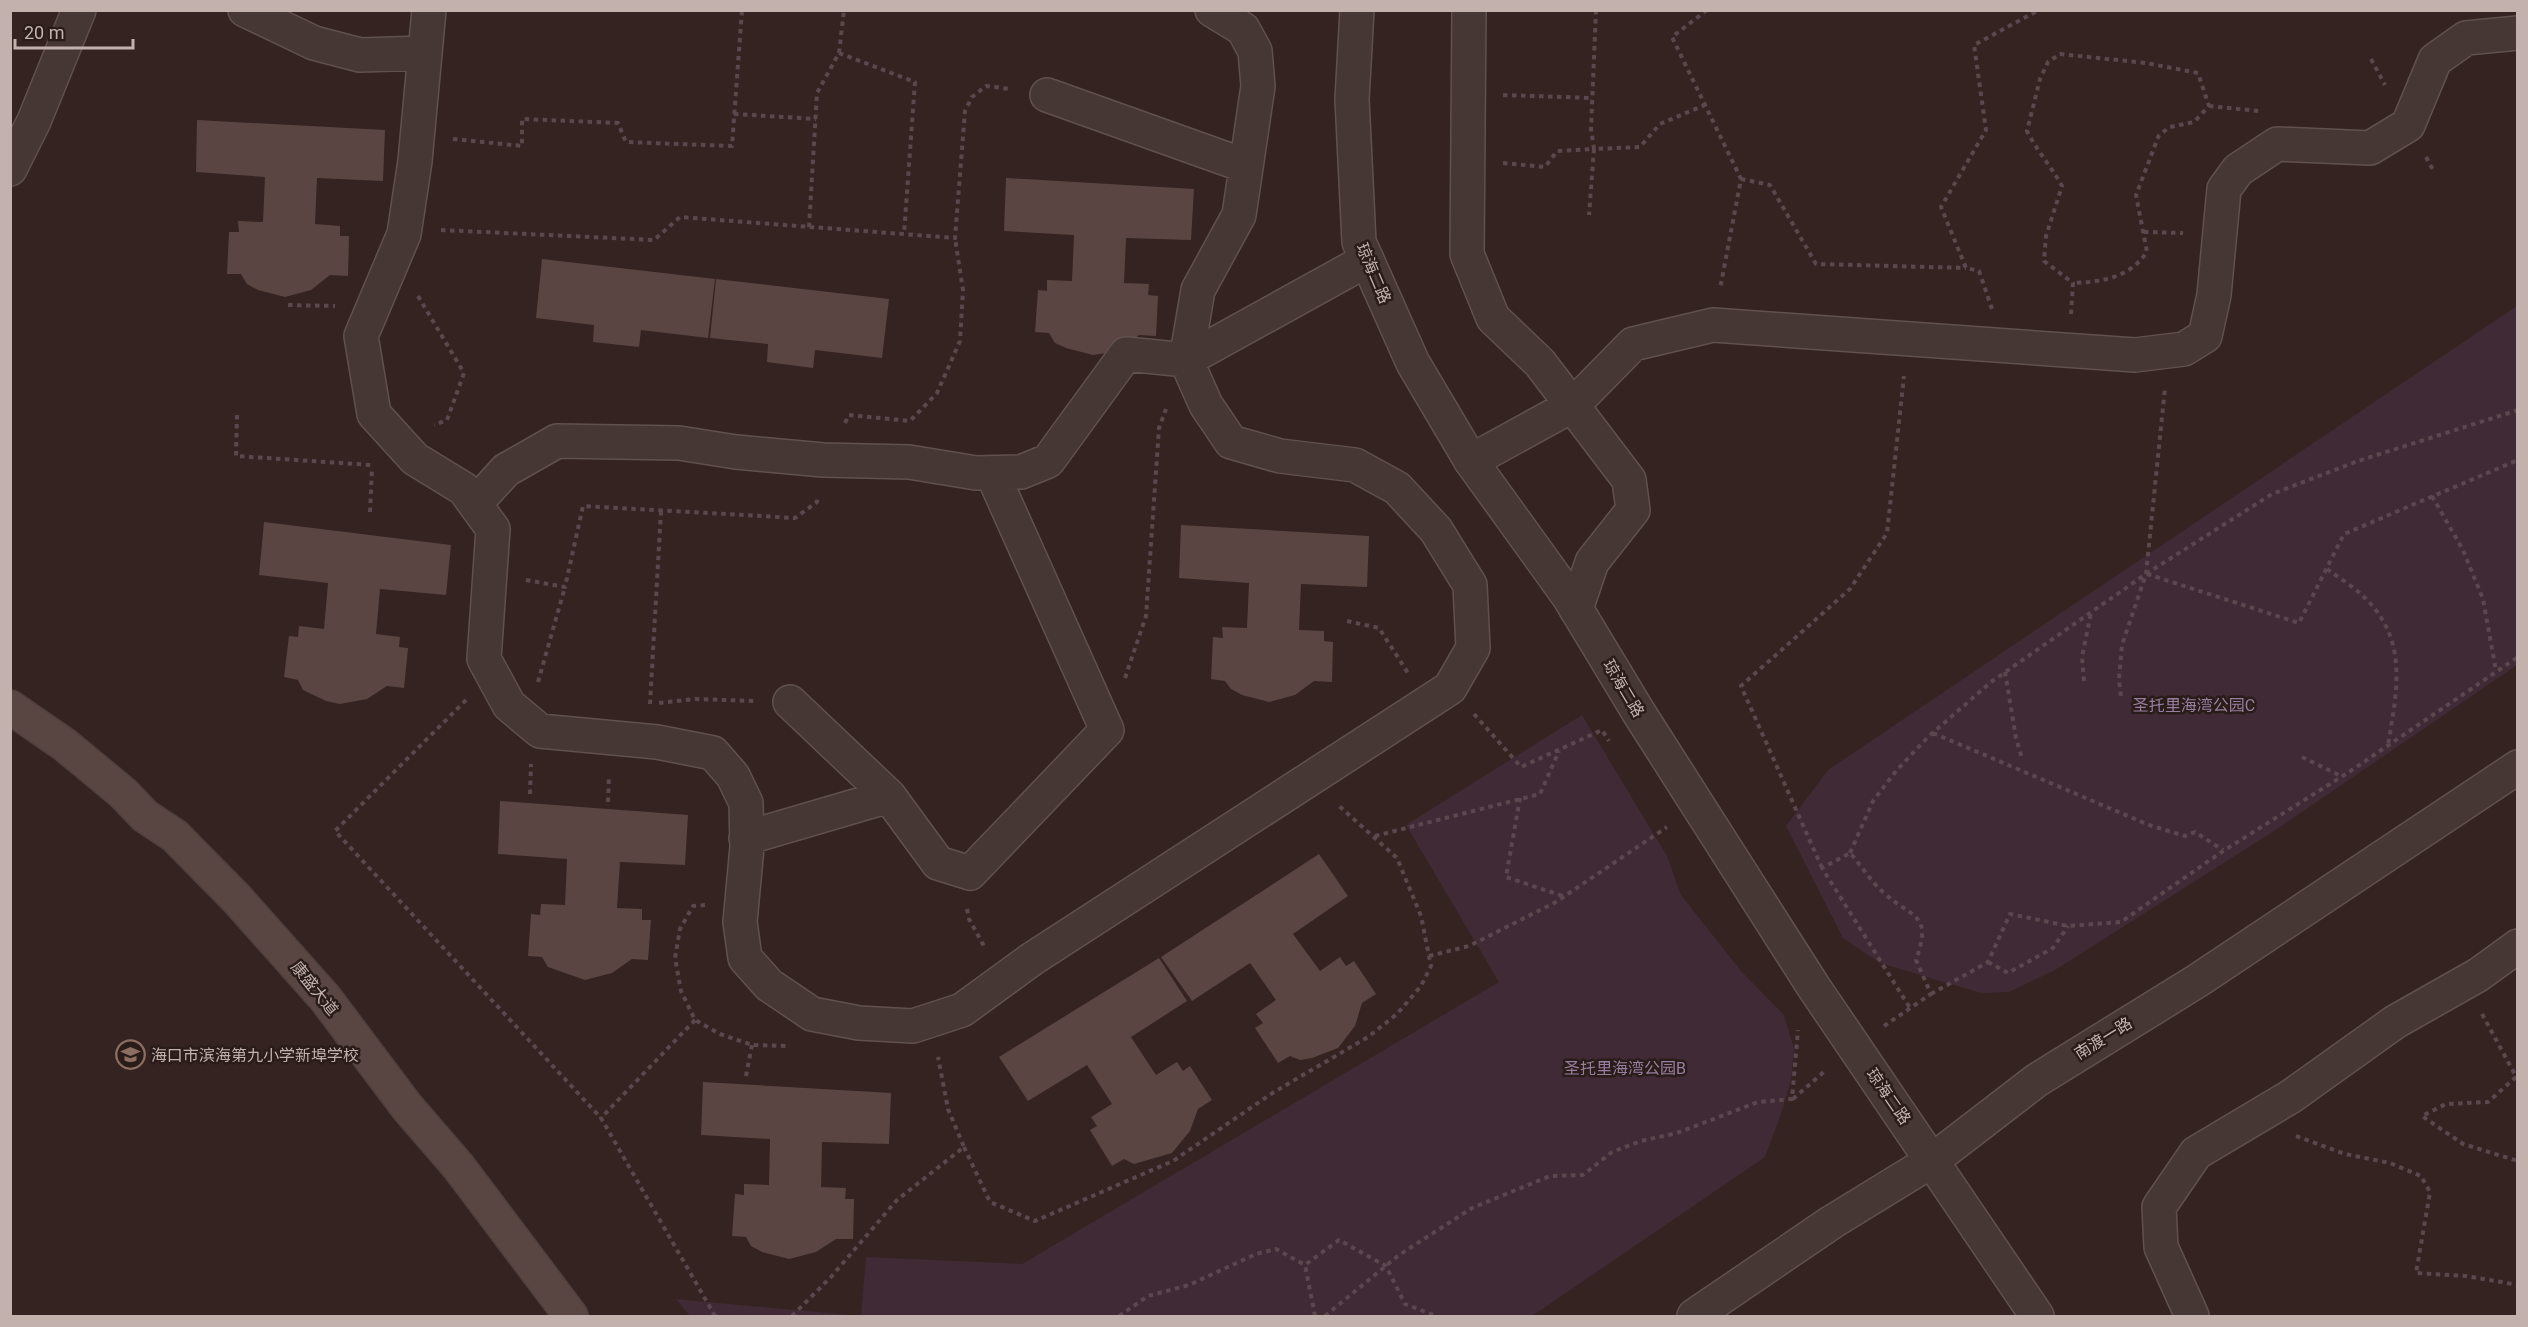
<svg xmlns="http://www.w3.org/2000/svg" width="2528" height="1327" viewBox="0 0 2528 1327" font-family="Roboto,'Noto Sans SC',sans-serif">
	<style>
		.green { fill: #402a36 }
		.building { fill: #5a4542 }
		.lines { fill: none; stroke-linecap: round; stroke-linejoin: round }
		.minor-casing { stroke: #61514e; stroke-width: 36 }
		.tertiary-casing { stroke: #61514e; stroke-width: 36 }
		.secondary-casing { stroke: #4f3f3d; stroke-width: 36 }
		.path { stroke: #5b474d; stroke-width: 4; stroke-dasharray: 4.5 4.5; stroke-linecap: butt }
		.minor { stroke: #463634; stroke-width: 33 }
		.tertiary { stroke: #463634; stroke-width: 33 }
		.secondary { stroke: #594642; stroke-width: 33 }
		.labels { text-anchor: middle; stroke-width: 5; stroke-linejoin: round; paint-order: stroke }
		.street-label { font-size: 16px; fill: #c3b1ae; stroke: #2a1c19 }
		.park-label { font-size: 16px; fill: #9a7ea2; stroke: #2a1c19 }
		.poi-label { font-size: 16px; fill: #c3b1ae; stroke: #2a1c19; text-anchor: start }
	</style>
	<rect width="100%" height="100%" fill="#352321"/>
	<!-- green -->
	<path class="green" d="M2517,306V665L2274,831L2055,970L2009,992L1981,993L1880,963L1843,938L1786,826L1828,770Z
		M1582,715L1667,856L1681,895L1741,971L1784,1015L1794,1049L1791,1080L1781,1114L1765,1157L1532,1316H861L866,1257L1022,1264L1499,982L1406,825Z
		M676,1299L860,1316H690Z"/>
	<!-- building -->
	<path class="building" d="M197,120L385,130L383,181L317,178L315,224L340,226V236H349L348,276L330,275L311,290L285,297L258,290L247,284L241,274H227L229,232H239L238,221L263,222L265,177L196,172Z
		M1006,178L1194,189L1191,240L1126,238L1124,283L1149,284L1148,295L1158,296L1156,336L1139,335L1130,343L1106,353L1093,355L1066,348L1055,343L1049,333L1035,332L1038,290L1047,291V280L1072,281L1074,235L1004,231Z
		M542,259L715,279L708,338L641,330L639,347L593,342L594,325L536,318Z
		M716,279L889,299L882,358L815,350L813,368L767,362L768,344L710,338Z
		M264,522L451,545L446,595L380,589L376,634L400,637L399,647L408,648L404,688L387,686L367,699L340,704L326,701L303,690L298,680L284,677L289,636L298,637L299,626L324,629L328,583L259,575Z
		M1181,525L1369,536L1367,587L1301,584L1299,630L1324,631V641L1333,642L1332,682L1314,681L1295,695L1269,702L1242,695L1231,689L1225,681L1211,679L1213,637L1223,638L1222,627L1247,628L1249,583L1179,578Z
		M500,801L688,815L685,865L620,862L617,908L642,909V920H651L648,960L632,959L612,973L585,980L548,967L542,957L528,956L531,914L540,915L541,904L565,905L567,859L498,854Z
		M1319,854L1348,896L1293,934L1320,971L1340,957L1346,966L1354,961L1376,994L1362,1003L1355,1026L1338,1048L1312,1058L1300,1060L1290,1056L1278,1063L1255,1028L1263,1023L1256,1014L1276,1000L1250,963L1192,1001L1161,957Z
		M1159,958L1187,1001L1131,1037L1156,1075L1177,1062L1183,1071L1190,1066L1212,1100L1198,1109L1190,1131L1172,1153L1134,1164L1124,1159L1112,1166L1090,1130L1097,1126L1091,1117L1112,1104L1087,1065L1028,1101L999,1057Z
		M703,1082L891,1093L889,1144L822,1142L821,1187L846,1188L845,1199H854L853,1239H836L816,1252L789,1259L762,1252L751,1246L746,1237L732,1236L735,1194L744,1195V1184L769,1185L770,1139L701,1135Z"/>
	<g class="lines">
		<defs>
			<path id="minor" d="M245,10L314,43L360,55L424,53
				M429,10L415,161L404,234L361,336L374,414L415,459L464,489L493,529L484,659L509,705L540,731L657,742L713,753L733,776L746,803L747,847L740,922L745,958L769,985L812,1014L859,1023L913,1026L962,1010L1032,959L1450,688L1473,648L1470,585L1436,530L1397,488L1355,465L1280,456L1231,442L1206,405L1186,360L1198,290L1239,215L1258,86L1255,51L1243,29L1212,10
				M1469,10L1467,254L1493,318L1540,363L1629,480L1633,510L1592,562L1576,609
				M1047,95L1246,166
				M1471,461L1573,405L1633,344L1713,325L2135,355L2184,349L2205,336L2214,295L2224,189L2238,170L2277,144L2370,148L2408,125L2435,60L2466,38L2518,33
				M475,504L506,470L557,441L679,443L736,452L823,460L909,462L976,473L1021,472L1048,461L1126,354L1186,360L1367,260
				M790,702L889,796
				M746,838L889,796L938,863L970,873L1107,730L992,473
				M2192,1316L2161,1247L2159,1207L2196,1153L2290,1097L2395,1022L2478,975L2518,946"/>
			<path id="tertiary" d="M1357,10L1352,99L1359,242L1413,363L1471,461L1569,597L1639,713L1813,986L2037,1316
				M10,169L34,121L79,10
				M1694,1316L1832,1222L1933,1160L2037,1080L2197,981L2518,767"/>
			<path id="secondary" d="M10,707L65,745L123,793L145,816L175,836L237,899L325,998L407,1107L458,1166L571,1316"/>
		</defs>
		<!-- minor casing -->
		<use href="#minor" class="minor-casing"/>
		<!-- tertiary casing -->
		<use href="#tertiary" class="tertiary-casing"/>
		<!-- secondary casing -->
		<use href="#secondary" class="secondary-casing"/>
		<!-- path -->
		<path class="path" d="M1596,10L1591,129L1594,149L1640,147L1660,124L1705,105
			M1707,10L1672,37L1741,179L1720,289
			M839,53L915,82L904,234
			M2371,59L2385,85
			M1503,95L1592,98
			M2209,106L2259,111
			M734,114L816,119
			M453,139L522,146V119L618,123L626,142L732,146L742,10
			M2426,157L2433,170
			M1503,163L1545,167L1557,151L1594,149L1589,215
			M1741,179L1770,185L1816,264L1966,268
			M809,227L817,93L839,53L844,10
			M441,230L654,240L680,217L955,238L965,111L972,97L986,86L1010,89
			M2144,232L2183,233
			M418,296L464,373L447,420L434,425
			M288,305L335,306
			M1992,309L1979,271L1966,268L1941,207L1986,130L1974,45L2039,10
			M2071,314L2073,283L2044,261L2046,236L2062,186C2051,166 2037,151 2027,131L2040,79L2048,62L2060,54L2146,63L2198,73L2209,106L2194,122L2170,127L2159,135L2136,195L2147,252C2129,278 2102,282 2073,283
			M237,415L236,456L371,465
			M845,423L849,415L910,421L937,393L960,341L963,290L955,238
			M2432,496L2463,550L2483,599L2496,671
			M370,512L372,469
			M2327,569C2339,578 2353,586 2364,597C2409,640 2397,691 2388,745
			M2147,574L2299,623L2344,534L2518,460
			M526,580L565,587L583,506L795,518L817,502L818,496
			M1347,621L1379,628L1408,673
			M2005,672L2016,738L2022,758
			M1125,678L1146,616L1159,428L1166,409
			M2084,681L2082,657L2091,613
			M538,682L565,587
			M2121,696L2119,679L2122,645L2146,574L2165,388
			M466,700L335,831L601,1118
			M659,703L695,699L754,701
			M650,704L661,511
			M1474,714L1521,767L1602,730L1609,741
			M1933,733L2149,825L2185,836L2195,832L2223,850
			M2302,757L2341,776
			M530,794L531,764
			M1520,798L1506,877L1563,896
			M608,802L609,775
			M1375,836L1540,794L1559,751
			M1850,853L1873,801L1896,771L1928,737L1991,682L2146,574L2272,494L2358,461L2518,410
			M1822,868L1741,686L1850,589L1887,533L1904,376
			M705,905L693,906L680,929L675,958L681,991L695,1020L720,1034L752,1045L790,1046
			M967,909L969,919L985,948
			M1429,956L1469,946L1556,902L1667,827
			M1988,962L2008,973L2053,948L2068,926
			M1931,994L1988,962L2010,914L2068,926L2121,922L2223,851L2349,772L2518,657
			M2482,1014L2518,1080
			M695,1020L601,1118L715,1316
			M1884,1026L1931,994L1916,960C1933,912 1912,919 1883,892C1871,882 1861,865 1850,853L1822,868L1910,1008
			M746,1076L752,1045
			M2516,1077L2488,1102L2446,1104L2422,1116L2463,1144L2518,1161
			M1793,1099L1826,1070
			M2296,1136L2345,1154L2390,1163L2421,1176L2430,1192L2416,1273L2466,1276L2518,1285
			M964,1147L990,1202L1035,1221L1173,1161L1274,1092L1368,1037L1397,1014L1421,986L1431,966L1421,916L1397,858L1338,805
			M792,1316L831,1277L897,1200L964,1147L948,1109L938,1057
			M1119,1316L1148,1296L1189,1285L1256,1254L1276,1249L1305,1265
			M1315,1316L1305,1265L1339,1240L1386,1266L1405,1304L1436,1316
			M1325,1316L1399,1255L1472,1208L1550,1176L1583,1175L1612,1152L1641,1141L1677,1133L1758,1102L1792,1099L1798,1030"/>
		<!-- minor -->
		<use href="#minor" class="minor"/>
		<!-- tertiary -->
		<use href="#tertiary" class="tertiary"/>
		<!-- secondary -->
		<use href="#secondary" class="secondary"/>
	</g>
	<!-- icons -->
	<defs>
		<symbol id="school-ring" viewBox="-11 -11 22 22"><circle r="9.5" fill="#2a1c19" stroke="#8d6e63" stroke-width="1.5"/><path d="M0-5L7-2L0 1L-7-2ZM-4 1L0 2.5L4 1V4Q0 6-4 4Z" fill="#8d6e63"/></symbol>
	</defs>
	<g fill-rule="evenodd">
		<use href="#school-ring" x="114" y="1038" width="33" height="33"/>
	</g>
	<g class="labels">
		<!-- street labels -->
		<g class="street-label">
			<text transform="translate(1374 273) rotate(67)" y="6">琼海二路</text>
			<text transform="translate(1624 688) rotate(59)" y="6">琼海二路</text>
			<text transform="translate(315 988) rotate(51)" y="6">康盛大道</text>
			<text transform="translate(2103 1038) rotate(-32)" y="6">南渡一路</text>
			<text transform="translate(1889 1096) rotate(55)" y="6">琼海二路</text>
		</g>
		<!-- park labels -->
		<g class="park-label">
			<text x="2194" y="711">圣托里海湾公园C</text>
			<text x="1625" y="1074">圣托里海湾公园B</text>
		</g>
		<!-- poi labels -->
		<g class="poi-label">
			<text x="151" y="1061">海口市滨海第九小学新埠学校</text>
		</g>
	</g>
	<!-- border -->
	<rect width="2528" height="1327" fill="none" stroke="#c3b1ae" stroke-width="24"/>
	<!-- scale -->
	<path d="M15 39v9h118v-9" fill="none" stroke="#c3b1ae" stroke-width="3"/>
	<text x="24" y="39" font-size="18" fill="#c3b1ae" stroke="#2a1c19" stroke-width="4.5" paint-order="stroke">20 m</text>
</svg>
